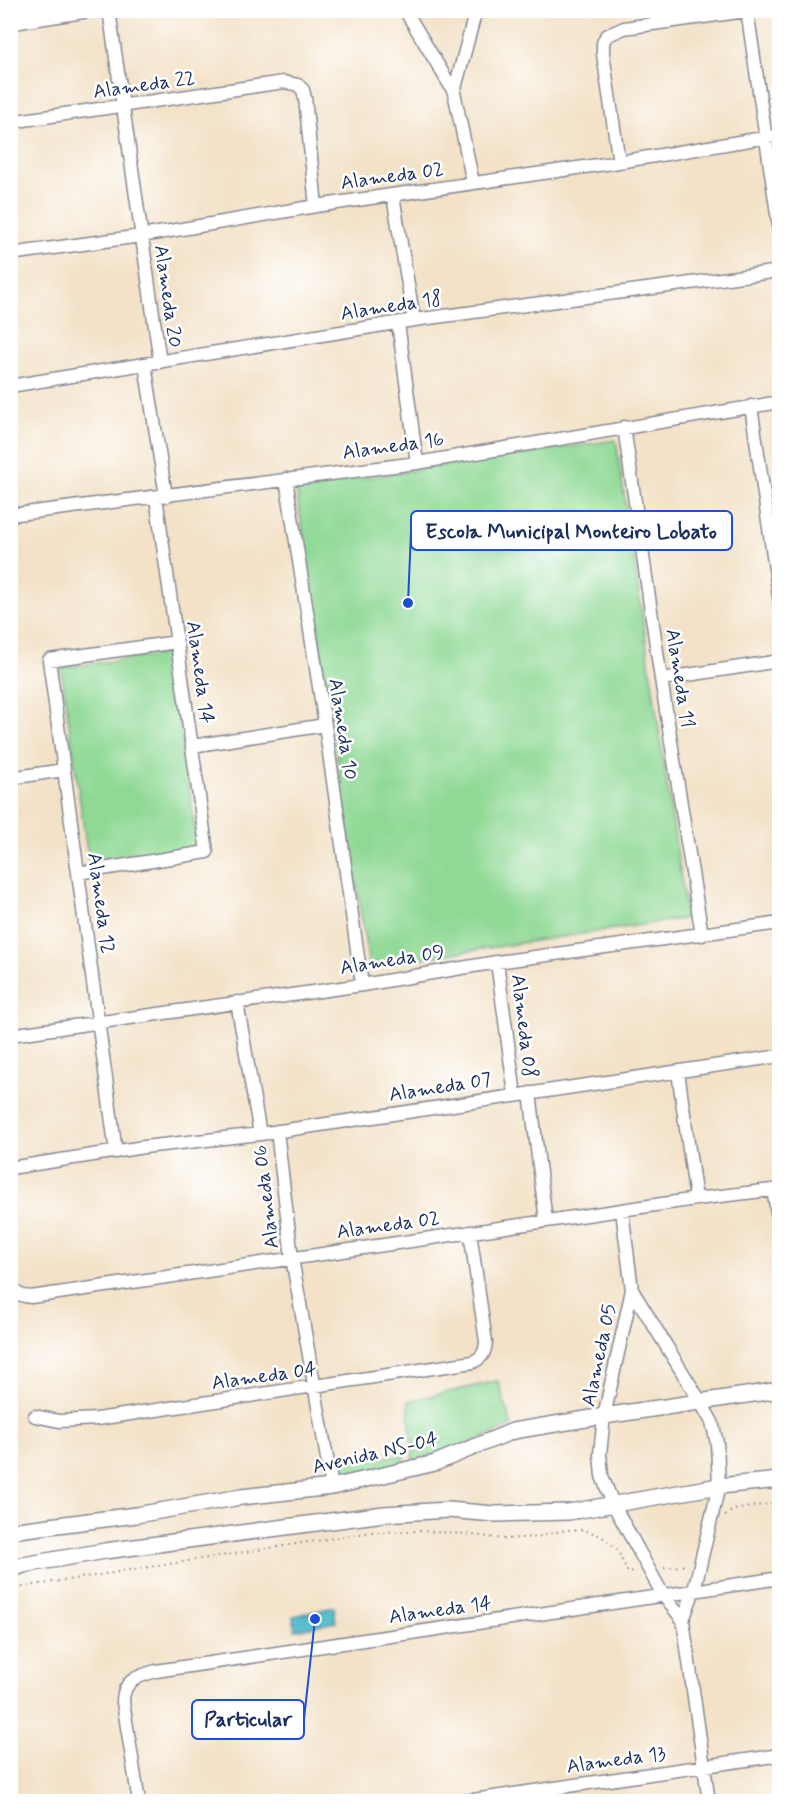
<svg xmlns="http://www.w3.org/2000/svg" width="790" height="1812" viewBox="0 0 790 1812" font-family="Mynerve,sans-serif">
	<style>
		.green { fill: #90d995; stroke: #56847a; stroke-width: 1.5 }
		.water { fill: #4ebac9; stroke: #347494; stroke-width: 1.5 }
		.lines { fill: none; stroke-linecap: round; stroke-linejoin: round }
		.minor-casing { stroke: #878893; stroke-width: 15 }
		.tertiary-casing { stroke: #878893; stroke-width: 18 }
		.path { stroke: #878893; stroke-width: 2; stroke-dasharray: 1.5 4.5; stroke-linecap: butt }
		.minor { stroke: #fff; stroke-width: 12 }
		.tertiary { stroke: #fff; stroke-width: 15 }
		.labels { text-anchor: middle; stroke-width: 5; stroke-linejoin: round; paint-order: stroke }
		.street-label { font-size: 20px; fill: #1b2f5e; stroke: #fff }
		.leader { fill: none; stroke: #1d4ed8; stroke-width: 2 }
		.callout-dot { fill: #1d4ed8; stroke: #fff; stroke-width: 2 }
		.callout { fill: #fff; stroke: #1d4ed8; stroke-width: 2 }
		.callout-label { font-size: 21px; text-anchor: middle; font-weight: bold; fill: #1b2f5e }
	</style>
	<rect width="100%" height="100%" fill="#fff"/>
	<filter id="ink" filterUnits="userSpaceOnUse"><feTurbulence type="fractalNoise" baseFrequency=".0167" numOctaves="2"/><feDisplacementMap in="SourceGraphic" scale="12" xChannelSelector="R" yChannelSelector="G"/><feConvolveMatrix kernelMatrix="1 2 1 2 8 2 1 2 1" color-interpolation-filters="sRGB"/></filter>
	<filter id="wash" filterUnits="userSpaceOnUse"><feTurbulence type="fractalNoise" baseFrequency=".008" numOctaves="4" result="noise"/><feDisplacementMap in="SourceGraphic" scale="24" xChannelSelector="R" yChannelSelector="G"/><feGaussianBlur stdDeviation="1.35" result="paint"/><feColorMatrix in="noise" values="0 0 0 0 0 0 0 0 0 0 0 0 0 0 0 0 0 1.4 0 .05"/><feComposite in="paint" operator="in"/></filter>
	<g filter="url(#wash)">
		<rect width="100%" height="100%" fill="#f3e2c8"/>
		<!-- green -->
		<path class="green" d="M616,440L687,918L369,966L296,488Z
			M169,653L198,849L89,865L61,668Z
			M498,1381L512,1426L429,1461L413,1460L408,1401Z
			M405,1456L404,1466L338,1480L333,1459Z"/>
		<!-- water -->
		<path class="water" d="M334,1607L336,1622L295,1630L293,1616Z"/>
	</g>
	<g filter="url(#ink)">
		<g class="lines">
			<defs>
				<path id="minor" d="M109,10L160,362
					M405,10L454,92L473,183
					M747,10L780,234
					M454,92L476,10
					M10,122L284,82L298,85L303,90L305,98L316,206
					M619,162L603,54V43L606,36L624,28L753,10
					M393,196L414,320
					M10,254L141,236L316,206L619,162L780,135
					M398,323L417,463
					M145,365L166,496
					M10,386L414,320L780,271
					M751,406L780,603
					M624,427L661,679L702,935
					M286,479L325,725L362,985
					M10,515L417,463L780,402
					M661,679L780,661
					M192,746L325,725
					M10,778L64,770
					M78,873L207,852L156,497
					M497,962L515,1095
					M237,1002L260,1134
					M10,1035L362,985L497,962L780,923
					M678,1072L696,1199
					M530,1093L546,1221
					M277,1131L292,1258L332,1487
					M116,1152L49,660L177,642
					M10,1168L144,1147L260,1134L780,1056
					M773,1190L780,1229
					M622,1211L632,1290L604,1416L600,1454L602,1476L613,1504L663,1595L683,1620
					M10,1282C14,1294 21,1296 31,1297L696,1199L780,1189
					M632,1290L700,1401L712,1422L717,1443L719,1486L694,1590L683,1620L709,1802
					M35,1416L59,1421L97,1419L473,1362C483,1357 485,1352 486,1342L470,1232
					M139,1802L123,1702C123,1680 138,1676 156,1671L780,1578
					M459,1802L780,1755"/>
				<path id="tertiary" d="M10,22L86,10
					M10,1531L136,1515L241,1497L332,1487L435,1463L513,1431L604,1416L780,1390
					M10,1570L23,1565L105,1551L384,1514L448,1510L494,1514L569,1512L719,1486L780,1480"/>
			</defs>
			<!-- minor casing -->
			<use href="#minor" class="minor-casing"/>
			<!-- tertiary casing -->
			<use href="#tertiary" class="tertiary-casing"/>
			<!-- path -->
			<path class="path" d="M725,1516L733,1510L780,1502
				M664,1568L688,1565
				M10,1589L372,1532L421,1531L465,1534L504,1539L537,1537L565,1530H585L601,1536L617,1549L628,1573L634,1572"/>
			<!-- minor -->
			<use href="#minor" class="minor"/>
			<!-- tertiary -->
			<use href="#tertiary" class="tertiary"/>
		</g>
	</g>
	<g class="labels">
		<!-- street labels -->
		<g class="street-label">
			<text transform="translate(144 84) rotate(-8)" y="7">Alameda 22</text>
			<text transform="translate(392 175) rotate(-8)" y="7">Alameda 02</text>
			<text transform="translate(169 296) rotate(82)" y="7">Alameda 20</text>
			<text transform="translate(391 305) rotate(-9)" y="7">Alameda 18</text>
			<text transform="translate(393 445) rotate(-8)" y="7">Alameda 16</text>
			<text transform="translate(201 672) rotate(82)" y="7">Alameda 14</text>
			<text transform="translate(681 678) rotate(81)" y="7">Alameda 11</text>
			<text transform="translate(344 729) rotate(81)" y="7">Alameda 10</text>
			<text transform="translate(102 903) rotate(82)" y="7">Alameda 12</text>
			<text transform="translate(392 959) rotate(-9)" y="7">Alameda 09</text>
			<text transform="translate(525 1026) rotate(83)" y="7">Alameda 08</text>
			<text transform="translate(440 1086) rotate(-9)" y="7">Alameda 07</text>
			<text transform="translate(265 1197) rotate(-97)" y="7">Alameda 06</text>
			<text transform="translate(388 1224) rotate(-8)" y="7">Alameda 02</text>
			<text transform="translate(598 1355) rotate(-78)" y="7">Alameda 05</text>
			<text transform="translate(264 1375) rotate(-8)" y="7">Alameda 04</text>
			<text transform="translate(375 1452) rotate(-13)" y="7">Avenida NS-04</text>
			<text transform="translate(440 1609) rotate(-8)" y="7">Alameda 14</text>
			<text transform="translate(616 1759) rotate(-8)" y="7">Alameda 13</text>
		</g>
	</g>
	<!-- callouts -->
	<path class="leader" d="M408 603L411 531M315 1619L304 1719"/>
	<g class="callout-dot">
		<circle cx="408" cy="603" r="6"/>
		<circle cx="315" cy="1619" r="6"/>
	</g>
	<g class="callout">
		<rect x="411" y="511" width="321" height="39" rx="6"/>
		<rect x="192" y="1700" width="112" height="39" rx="6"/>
	</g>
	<g class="callout-label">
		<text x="571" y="538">Escola Municipal Monteiro Lobato</text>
		<text x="248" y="1726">Particular</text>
	</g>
	<!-- margin -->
	<rect width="790" height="1812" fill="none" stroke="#fff" stroke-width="36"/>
</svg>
